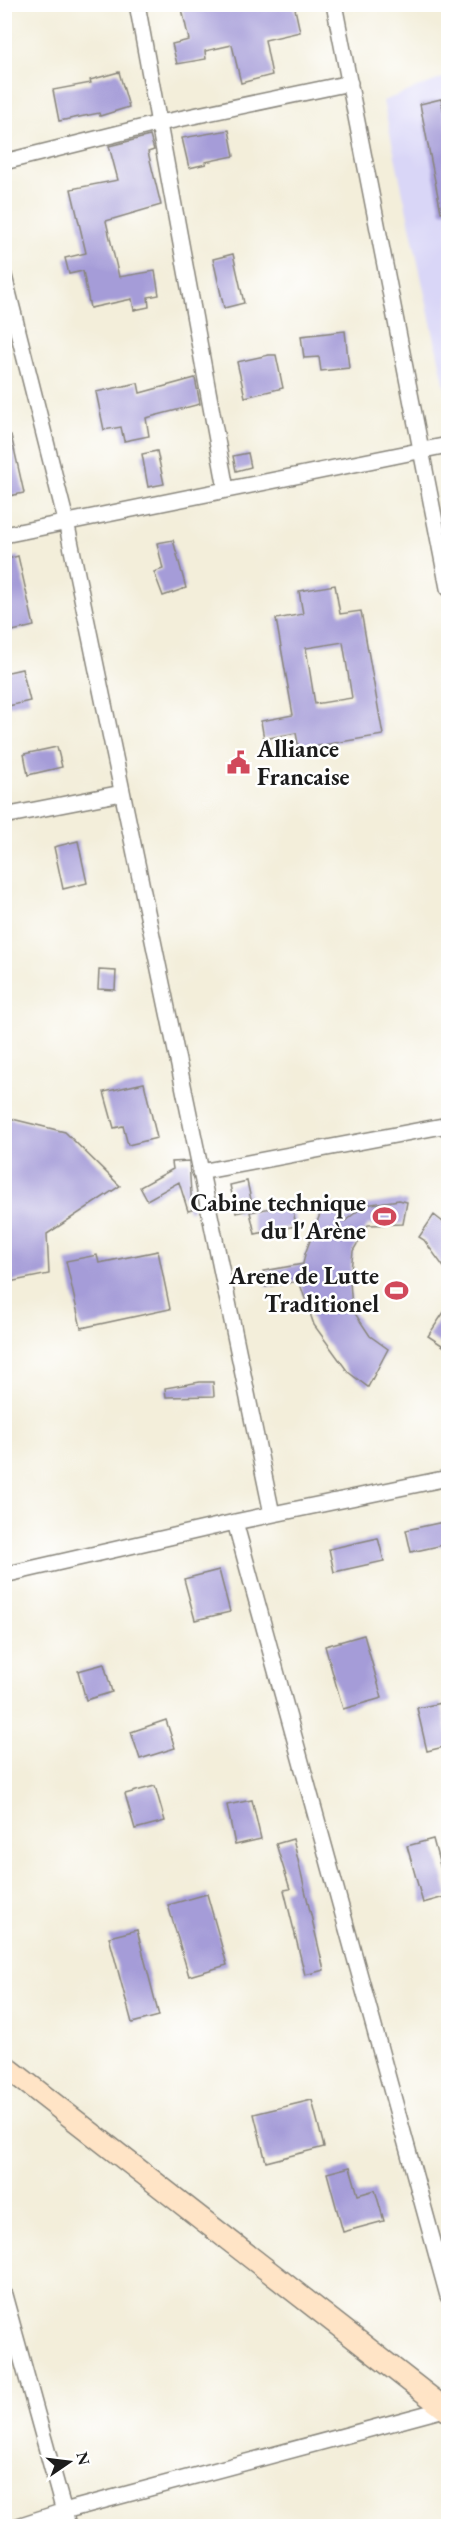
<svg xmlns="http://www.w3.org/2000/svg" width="453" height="2531" viewBox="0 0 453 2531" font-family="'EB Garamond',serif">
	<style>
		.built { fill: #d9d6f7 }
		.building { fill: #a59cd8; fill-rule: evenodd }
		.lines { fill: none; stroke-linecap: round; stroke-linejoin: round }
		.street-casing { stroke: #88857b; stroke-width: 18 }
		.secondary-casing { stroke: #88857b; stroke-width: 24 }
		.street { stroke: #fff; stroke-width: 15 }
		.secondary { stroke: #ffe4c6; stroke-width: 21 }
		.labels { text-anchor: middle; stroke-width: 5; stroke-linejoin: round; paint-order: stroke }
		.poi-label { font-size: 24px; font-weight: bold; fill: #1c1c1c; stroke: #fff; text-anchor: end }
	</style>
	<rect width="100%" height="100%" fill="#fff"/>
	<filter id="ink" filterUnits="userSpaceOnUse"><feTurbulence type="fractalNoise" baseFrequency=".0167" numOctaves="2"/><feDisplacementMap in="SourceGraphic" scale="12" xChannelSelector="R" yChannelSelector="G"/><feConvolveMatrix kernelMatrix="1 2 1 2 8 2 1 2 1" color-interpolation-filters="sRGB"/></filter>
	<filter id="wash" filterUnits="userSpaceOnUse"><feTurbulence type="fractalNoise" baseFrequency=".008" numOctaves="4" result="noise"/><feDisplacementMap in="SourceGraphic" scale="24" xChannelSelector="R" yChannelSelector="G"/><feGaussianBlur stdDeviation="1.35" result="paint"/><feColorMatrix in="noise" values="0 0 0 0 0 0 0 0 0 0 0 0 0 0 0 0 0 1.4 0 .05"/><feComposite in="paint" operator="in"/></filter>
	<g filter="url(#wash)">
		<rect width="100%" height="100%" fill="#f3eeda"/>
		<!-- built -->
		<path class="built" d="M448,76V401L383,101Z"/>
		<g id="blocks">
			<!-- building -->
			<path class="building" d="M201,4H294L300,32L265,40L272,75L241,83L232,45L205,51L206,59L177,64L172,44L189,40L182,9Z
				M119,72L129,107L100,116L99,113L59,121L53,90L91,83L90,80Z
				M441,99L448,133V211L441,212L420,104Z
				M229,130L234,156L205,162L206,164L189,168L182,138Z
				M150,136L154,150L148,152L161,205L106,221L119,277L155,271L159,295L148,297L149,307L134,310L132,299L90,308L83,271L69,274L65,258L86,253L71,189L118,180L109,146Z
				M233,254L244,303L224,308L213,259Z
				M345,331L349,368L321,371L319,357L304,358L301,336Z
				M269,355H276L283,388L245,397L237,362Z
				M195,378L200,404L146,418L149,436L124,441L121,427L104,430L96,392L138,383L140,393Z
				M4,435H11L24,493L4,497Z
				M157,451L164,484L148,487L142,454Z
				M248,453L251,467L236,471L233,456Z
				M173,540L186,588L163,596L154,572L163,569L157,543Z
				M18,556L34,626L4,633V560Z
				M335,585L340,614L361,611L383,735L299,749L296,733L264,739L261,721L293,715L276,619L303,614L299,591ZM343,642L352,698L315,704L306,648Z
				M22,669L30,701L4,707V673Z
				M57,747L62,767L28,775L24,754Z
				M78,841L87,883L63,889L54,847Z
				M99,970L116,971L115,990L98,989Z
				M144,1083L157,1138L128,1145L123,1126L114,1128L104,1092Z
				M4,1117L65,1132L120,1186L47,1234L49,1274L4,1283Z
				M189,1161L192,1210L188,1211L179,1182L147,1200L140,1187L173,1169L172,1162Z
				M247,1181L253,1209L236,1213L230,1185Z
				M399,1200L407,1202L403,1224L368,1225L353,1251L350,1281L352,1309L370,1336L388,1349L368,1387L348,1372L314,1325L299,1281L266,1287L263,1271L303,1264L305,1254L322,1209L330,1203L345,1221L365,1205Z
				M292,1204L296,1226L255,1234L250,1212Z
				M434,1215L448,1226V1273L424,1240L419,1237Z
				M158,1251L170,1309L81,1328L66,1261L97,1255L99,1263Z
				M448,1306V1349L428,1336Z
				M200,1382H213L214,1396L166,1397L165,1388Z
				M448,1521V1544L411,1552L406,1530Z
				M378,1538L384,1561L334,1572L329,1549Z
				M219,1570L230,1612L195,1620L184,1579Z
				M364,1635L382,1698L343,1709L325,1646Z
				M104,1664L112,1692L86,1700L78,1671Z
				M441,1703L448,1736V1746L427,1751L417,1708Z
				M166,1720L175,1748L140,1759L131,1732Z
				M155,1786L165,1821L135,1829L125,1794Z
				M252,1800L261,1839L235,1845L227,1805Z
				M293,1839L324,1970L305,1975L284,1890L290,1889L276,1844Z
				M433,1839L448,1896L423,1903L407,1846Z
				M207,1894L227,1965L189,1976L168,1905Z
				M137,1930L159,2016L132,2023L109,1937Z
				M312,2100L324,2147L266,2162L254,2114Z
				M350,2167L358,2195L375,2190L384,2221L343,2232L327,2173Z"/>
		</g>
	</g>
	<g filter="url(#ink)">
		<use href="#blocks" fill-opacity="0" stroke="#88857b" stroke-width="1.5"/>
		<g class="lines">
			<defs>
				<path id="street" d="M137,4L226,489
					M334,4L448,588
					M4,162L160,123L350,83
					M4,276L66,521L272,1514
					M4,535L448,445
					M4,816L122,793
					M200,1172L448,1125
					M235,1522L448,2296
					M4,1575L235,1522L448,1478
					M4,2295L68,2526
					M18,2526L64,2511L448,2408"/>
				<path id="secondary" d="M4,2065L448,2411"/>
			</defs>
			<!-- street casing -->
			<use href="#street" class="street-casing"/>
			<!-- secondary casing -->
			<use href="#secondary" class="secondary-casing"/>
			<!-- street -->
			<use href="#street" class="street"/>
			<!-- secondary -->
			<use href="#secondary" class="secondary"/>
		</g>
	</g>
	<!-- icons -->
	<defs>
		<symbol id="civic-bare" viewBox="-9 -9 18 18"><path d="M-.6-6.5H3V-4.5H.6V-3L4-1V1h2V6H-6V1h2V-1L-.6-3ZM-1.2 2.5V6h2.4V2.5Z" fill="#d1495b" stroke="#fff" stroke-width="2.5" paint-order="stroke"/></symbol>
		<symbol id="stadium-bare" viewBox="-9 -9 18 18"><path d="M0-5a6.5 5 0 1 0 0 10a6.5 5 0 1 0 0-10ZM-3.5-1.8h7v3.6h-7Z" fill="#d1495b" stroke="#fff" stroke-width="2.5" paint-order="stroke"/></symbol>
	</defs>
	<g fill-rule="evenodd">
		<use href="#civic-bare" x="222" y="746" width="33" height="33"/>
		<use href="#stadium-bare" x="368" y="1200" width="33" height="33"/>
		<use href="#stadium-bare" x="380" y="1274" width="33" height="33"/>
	</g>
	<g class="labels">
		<!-- poi labels -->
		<g class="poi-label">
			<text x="257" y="757" text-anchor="start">Alliance<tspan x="257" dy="28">Francaise</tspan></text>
			<text x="366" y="1211">Cabine technique<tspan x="366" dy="28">du l'Arène</tspan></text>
			<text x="379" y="1284">Arene de Lutte<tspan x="379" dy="28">Traditionel</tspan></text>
		</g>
	</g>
	<!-- margin -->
	<rect width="453" height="2531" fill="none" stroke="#fff" stroke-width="24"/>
	<!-- north arrow -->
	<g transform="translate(69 2462) rotate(76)" stroke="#ffffff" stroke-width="4.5" paint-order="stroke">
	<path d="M0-4.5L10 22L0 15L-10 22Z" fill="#1c1c1c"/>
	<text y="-9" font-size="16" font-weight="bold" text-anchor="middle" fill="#1c1c1c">N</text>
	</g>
</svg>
